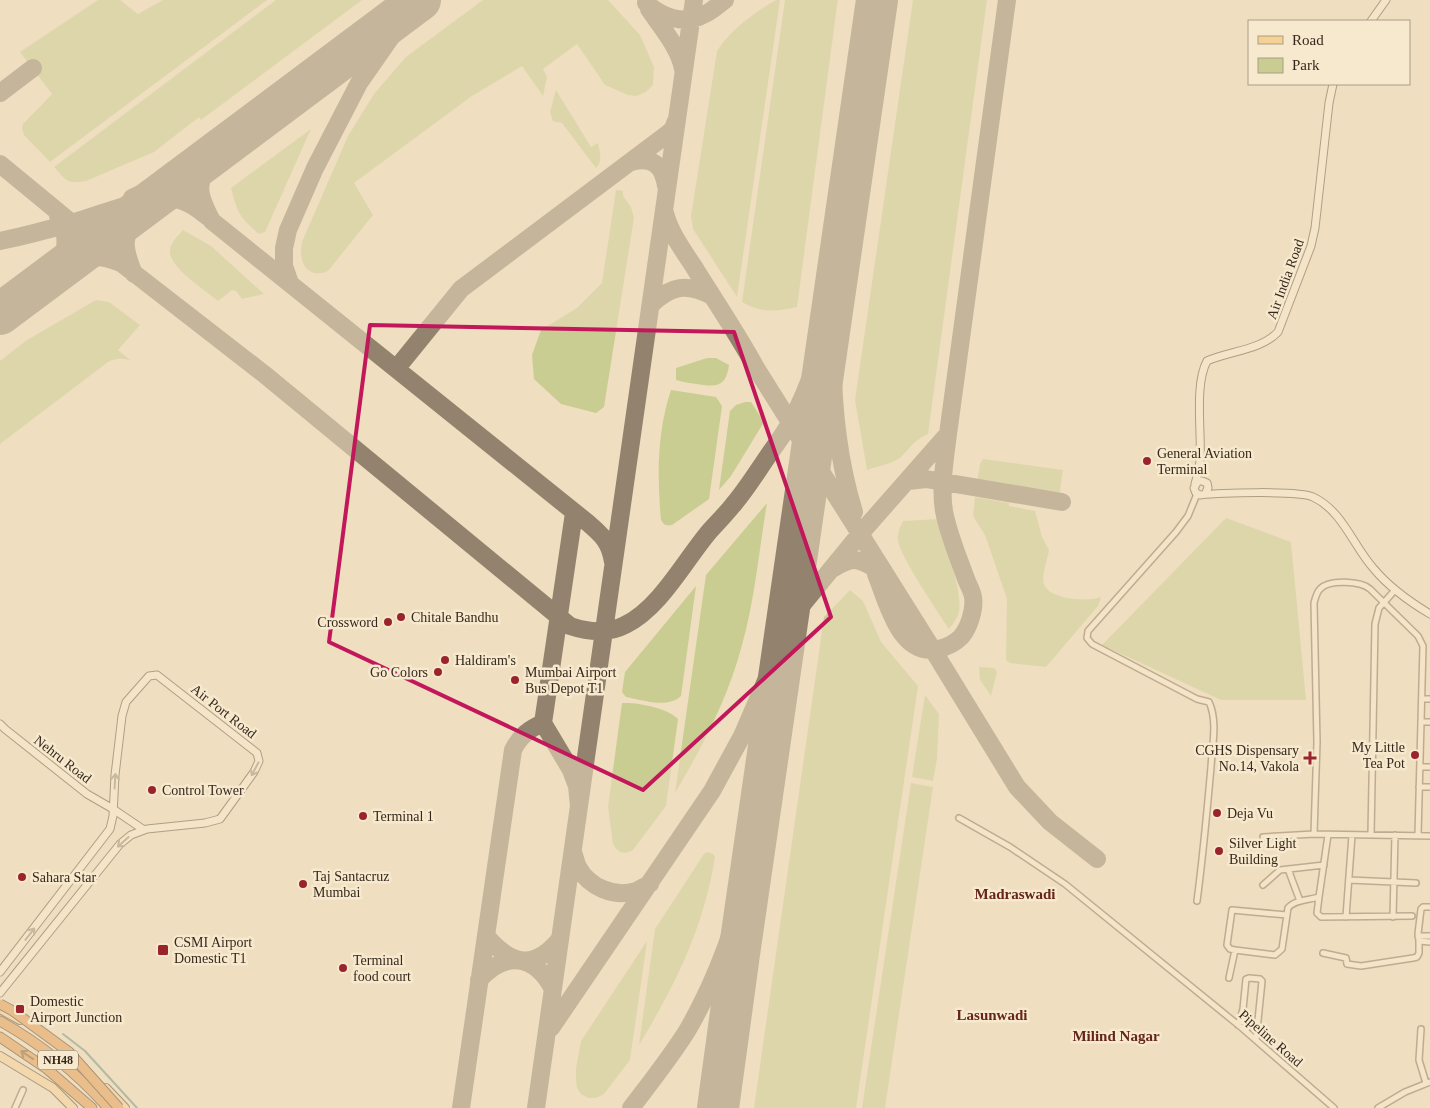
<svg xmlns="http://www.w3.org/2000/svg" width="1430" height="1108" viewBox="0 0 1430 1108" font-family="Georgia,serif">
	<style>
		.green { fill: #cacd92 }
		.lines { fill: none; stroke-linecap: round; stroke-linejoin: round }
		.stream { stroke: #698f83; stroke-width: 2 }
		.taxiway { stroke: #93836e; stroke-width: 18 }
		.runway { stroke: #93836e; stroke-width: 42 }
		.street-casing { stroke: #886e57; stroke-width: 8 }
		.secondary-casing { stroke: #6a4f3a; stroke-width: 9 }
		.primary-casing { stroke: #553d2b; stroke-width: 10 }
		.highway-casing { stroke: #553d2b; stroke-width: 11 }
		.street { stroke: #faecd2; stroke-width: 5 }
		.secondary { stroke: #faecd2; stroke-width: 7 }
		.primary { stroke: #f5d194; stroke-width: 8 }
		.highway { stroke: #e3984b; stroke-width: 9 }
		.highway-bridge-casing { stroke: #553d2b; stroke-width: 11; stroke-linecap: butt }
		.highway-bridge { stroke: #e3984b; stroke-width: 9 }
		.oneway { stroke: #988a77 }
		.oneway2 { stroke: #7c552f }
		.marked { fill: none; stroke: #c2185b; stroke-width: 4; stroke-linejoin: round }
		.poi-dot { fill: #99242b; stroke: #f6e9ce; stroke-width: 2 }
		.labels { text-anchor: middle; stroke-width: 5; stroke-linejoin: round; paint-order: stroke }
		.shield { fill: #f6e9ce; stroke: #706251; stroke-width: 1 }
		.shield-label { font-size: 12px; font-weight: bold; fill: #37281c }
		.street-label { font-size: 14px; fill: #37281c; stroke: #f6e9ce }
		.poi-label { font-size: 14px; fill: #37281c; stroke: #f6e9ce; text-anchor: start }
		.neighbourhood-label { font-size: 15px; font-weight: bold; fill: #65251a; stroke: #f6e9ce }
	</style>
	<rect width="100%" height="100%" fill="#efdebf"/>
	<!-- green -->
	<path class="green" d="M98,0H120L138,14L163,0H267L50,162L24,135L22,128L23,124L52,94L20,52Z
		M276,0H362L201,120L199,117L154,152L86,181C67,185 66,180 54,167Z
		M483,0H608L640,35L654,67L653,85L646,92L636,96L628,95L605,85L577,44L543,69L547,77L543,96L522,66L472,96L354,183L373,215L328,271C306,280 298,261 302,242L348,136L374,94L406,57Z
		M776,0H780L737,297L693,229L691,216L717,51C729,31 756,11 776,0Z
		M785,0H838L837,6L797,307C777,312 761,313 742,302Z
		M913,0H987L928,434C913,441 912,446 901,457C892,464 878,466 867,470L855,400Z
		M556,90L591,147L598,143C600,152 603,161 596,168L562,123L553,121L550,112Z
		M311,129L265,232L259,234C240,218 237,212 231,188Z
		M616,190L623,191V196L631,207L634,218L604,407L596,413L561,404L534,379L532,355L541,330L577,308L602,283Z
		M183,230L211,246L264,294L242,299L236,291L232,290L218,301C205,290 168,267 170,250C171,242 178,236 183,230Z
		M96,300L109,302L140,325L118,350L130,360C121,358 116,358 108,362L0,444V361L27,340Z
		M707,358H716L729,365C726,388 715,387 696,384C690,383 682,382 676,380V368Z
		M671,390L716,397L722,406L709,499L672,525C666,526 664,525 661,520C657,476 657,432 671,390Z
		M745,402H751L764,422L731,476L719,490L730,411L736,405Z
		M983,459L1063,470L1059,497L977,483L980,464Z
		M975,497L1009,503V506L1035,511L1042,537L1049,550C1048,559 1041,575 1044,584C1049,600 1088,602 1101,597L1098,606L1046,667L1010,663L1006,660L1007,599L985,535L973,516Z
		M767,503C759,550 755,599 742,645C728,698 703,746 675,793L706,575Z
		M1226,518L1291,542L1306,700H1221L1102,645Z
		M939,519C945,540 963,593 959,612C957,619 953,624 949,629C938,612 899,555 898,540C897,533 900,527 903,521Z
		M696,586L681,696C667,709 643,700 626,697L622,692L625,672Z
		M850,590L863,601L881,642L918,686L856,1108H754L824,617Z
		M979,667L994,668L997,672L991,696L980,680Z
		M925,695L939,714L937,759L933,781L912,777Z
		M622,703C637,702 668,708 678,719L666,806L633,850C624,855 618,853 613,844L608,807Z
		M911,783L933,787L885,1108H862Z
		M707,852L713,854L715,857C704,927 675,986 639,1045L655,929L704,854Z
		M647,941L630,1060L604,1094L596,1098H588L581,1094L577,1088L576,1080V1068L581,1041Z"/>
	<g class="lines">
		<!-- stream -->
		<path class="stream" d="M63,1034L85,1051L137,1108"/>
		<!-- taxiway -->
		<path class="taxiway" d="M646,3C662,17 684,26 705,14C712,11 718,5 725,0
			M649,9C661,27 679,47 683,69
			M0,93L33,68
			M211,157C196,185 197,193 212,221L588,523C602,535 610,542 613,562
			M631,162C652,156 663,165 666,186
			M0,164L96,243
			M132,198L175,178L210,157
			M665,213C670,233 683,250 694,267C715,301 737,333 756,368L933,650L1017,787L1050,822L1097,859
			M134,214C123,241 123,247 134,274
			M78,229L96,233L114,229
			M0,241C24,236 47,230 71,223C99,215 146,195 175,199C188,201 198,209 208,217
			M70,263C90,255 100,255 121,263L264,374L570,626C588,632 608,634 625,625C659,609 684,562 708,533C716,524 725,515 733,505C746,490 757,472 768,456C776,444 785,433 791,421C812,383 823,341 834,300
			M58,271C67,251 69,235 58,216
			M290,283L284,266V248L288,230L315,168L359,83L414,4
			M651,305C671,285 687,283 712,296
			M833,330C831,391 836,453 854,512
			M396,369L461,289L666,135L673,129L676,121
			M908,481L926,479L1062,502
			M834,568C851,558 856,557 874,568
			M876,574C887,601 899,657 938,649C948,647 954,644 961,637C969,628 975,609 973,597C972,590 967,583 965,576C957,554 948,533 944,511C940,486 945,459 948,434
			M786,633L791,621L797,611L860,534L948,434L1007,0
			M579,806L694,0
			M573,852C575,857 576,863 578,867C589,887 614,898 636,891C640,889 645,886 650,884
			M486,936C511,965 534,971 560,939
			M479,980C506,950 535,955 553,989
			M551,1028L712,791L742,736L771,669L786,620
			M461,1108L513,750C520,736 529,729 543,723
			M536,1108L579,806L577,786L571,770L543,723L574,513
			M631,1108C650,1083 670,1058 687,1031C718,978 737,920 753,861"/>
		<!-- runway -->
		<path class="runway" d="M0,314L420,0
			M718,1108L739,954L877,0"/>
		<defs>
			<path id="street" d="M1422,699H1430
				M1421,722H1430
				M1420,767H1430
				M1419,787H1430
				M959,818L1010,847L1065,884L1242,1028L1334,1108
				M1314,834L1317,742L1314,603C1315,599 1317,592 1320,589C1329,579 1361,581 1370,589L1418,636L1423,646L1418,835
				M1371,835L1375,624L1379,608L1395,590
				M1263,837L1314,834L1430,836
				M1288,869L1300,901
				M1349,880L1416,883
				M1263,885L1280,870L1324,865
				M1319,897L1317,913L1321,917L1412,916
				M1197,901C1203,856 1207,812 1211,767C1212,747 1218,721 1209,702L1197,699L1092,644L1087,638L1088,631L1176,532L1188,516L1197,494
				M1346,917L1352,835
				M1393,917L1395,835
				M1418,936H1430
				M1419,941L1418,934L1421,909L1423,907H1430
				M1235,950L1230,949L1227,945L1232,910L1287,915
				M1323,953L1346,958L1347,964L1361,966L1413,958L1417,957L1419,953V941L1430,942
				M1229,978L1235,950L1275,955L1282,949L1288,908C1294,900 1309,900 1319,897L1328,835
				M1240,1020L1257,1031
				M1238,1025L1243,1009L1246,979L1249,978L1260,979L1262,981L1256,1040
				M1421,1029L1419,1060L1426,1083
				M15,1108L23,1090
				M1378,1108L1405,1092L1430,1082"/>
			<path id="secondary" d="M1371,21L1386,0
				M1195,484C1197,477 1199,469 1200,461C1202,433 1194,385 1207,361C1230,351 1261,350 1278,332L1311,246L1315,228L1329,103L1333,84
				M1205,494L1208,488L1207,483L1202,481H1198L1194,488L1196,493L1200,495C1218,493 1299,490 1313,497C1343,511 1353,546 1374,569C1389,587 1410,602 1430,614
				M0,724L5,729L87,794L113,809L144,830
				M0,972L110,829L113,816L115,775L122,716L126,702L149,676L157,675L257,753L259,761L254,772L220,819L205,823L147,829L131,835L120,844L0,993"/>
			<path id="primary" d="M0,1009L20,1020
				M0,1056L53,1088L73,1108
				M106,1088L125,1108"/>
			<path id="highway" d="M0,1021C41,1044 77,1073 108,1108
				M0,1037L47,1069L92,1108"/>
		</defs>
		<!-- street casing -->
		<use href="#street" class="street-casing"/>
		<!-- secondary casing -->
		<use href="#secondary" class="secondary-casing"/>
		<!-- primary casing -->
		<use href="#primary" class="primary-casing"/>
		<!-- highway casing -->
		<use href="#highway" class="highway-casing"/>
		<!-- street -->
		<use href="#street" class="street"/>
		<!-- secondary -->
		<use href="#secondary" class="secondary"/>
		<!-- primary -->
		<use href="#primary" class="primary"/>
		<!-- highway -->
		<use href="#highway" class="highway"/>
		<defs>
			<path id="highway-bridge" d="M0,1004L13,1011L69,1052L119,1108"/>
		</defs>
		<!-- highway-bridge casing -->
		<use href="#highway-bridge" class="highway-bridge-casing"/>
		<!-- highway-bridge -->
		<use href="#highway-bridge" class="highway-bridge"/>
	</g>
	<!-- one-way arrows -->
	<defs><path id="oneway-shaft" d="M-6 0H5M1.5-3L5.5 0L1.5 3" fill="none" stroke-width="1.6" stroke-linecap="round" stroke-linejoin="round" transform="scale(1.25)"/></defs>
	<g class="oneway">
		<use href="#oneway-shaft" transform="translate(255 769) rotate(118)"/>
		<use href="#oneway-shaft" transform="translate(115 781) rotate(-87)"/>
		<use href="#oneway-shaft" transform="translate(123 842) rotate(138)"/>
		<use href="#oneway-shaft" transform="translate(30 934) rotate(-52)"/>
	</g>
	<use class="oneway2" href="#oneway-shaft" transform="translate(27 1055) rotate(-146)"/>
	<!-- marked area -->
	<path d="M0 0H1430V1108H0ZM370,325L734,332L831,617L643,790L329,642Z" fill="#efdebf" fill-opacity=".55" fill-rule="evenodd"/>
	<path class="marked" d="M370,325L734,332L831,617L643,790L329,642Z"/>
	<!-- markers -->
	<g class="poi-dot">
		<circle cx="1147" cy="461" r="5"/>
		<circle cx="401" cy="617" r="5"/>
		<circle cx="388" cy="622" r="5"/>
		<circle cx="445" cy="660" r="5"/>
		<circle cx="438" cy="672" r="5"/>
		<circle cx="515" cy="680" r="5"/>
		<circle cx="1415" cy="755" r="5"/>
		<path d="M1307.5 750.5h5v5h5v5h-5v5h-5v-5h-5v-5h5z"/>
		<circle cx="152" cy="790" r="5"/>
		<circle cx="1217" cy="813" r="5"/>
		<circle cx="363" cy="816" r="5"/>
		<circle cx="1219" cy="851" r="5"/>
		<circle cx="22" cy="877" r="5"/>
		<circle cx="303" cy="884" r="5"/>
		<rect x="157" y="944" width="12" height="12" rx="2.5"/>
		<circle cx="343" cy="968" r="5"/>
		<rect x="15" y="1004" width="10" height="10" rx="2.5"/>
	</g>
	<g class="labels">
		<!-- shield labels -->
		<rect class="shield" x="38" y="1050.5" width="40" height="19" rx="4"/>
		<g class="shield-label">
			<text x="58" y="1064">NH48</text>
		</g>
		<!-- street labels -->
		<g class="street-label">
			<text transform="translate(1285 279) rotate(-70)" y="5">Air India Road</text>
			<text transform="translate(224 711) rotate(38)" y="5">Air Port Road</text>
			<text transform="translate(63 759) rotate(38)" y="5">Nehru Road</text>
			<text transform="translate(1271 1038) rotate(41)" y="5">Pipeline Road</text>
		</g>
		<!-- poi labels -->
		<g class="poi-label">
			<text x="1157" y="458">General Aviation<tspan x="1157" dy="16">Terminal</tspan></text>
			<text x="411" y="622">Chitale Bandhu</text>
			<text x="378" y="627" text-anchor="end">Crossword</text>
			<text x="455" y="665">Haldiram's</text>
			<text x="428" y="677" text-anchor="end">Go Colors</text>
			<text x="525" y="677">Mumbai Airport<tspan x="525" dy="16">Bus Depot T1</tspan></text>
			<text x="1405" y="752" text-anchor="end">My Little<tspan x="1405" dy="16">Tea Pot</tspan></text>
			<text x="1299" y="755" text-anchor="end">CGHS Dispensary<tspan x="1299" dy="16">No.14, Vakola</tspan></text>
			<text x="162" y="795">Control Tower</text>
			<text x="1227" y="818">Deja Vu</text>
			<text x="373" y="821">Terminal 1</text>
			<text x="1229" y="848">Silver Light<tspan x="1229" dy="16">Building</tspan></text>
			<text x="313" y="881">Taj Santacruz<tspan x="313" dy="16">Mumbai</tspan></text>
			<text x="32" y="882">Sahara Star</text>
			<text x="174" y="947">CSMI Airport<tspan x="174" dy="16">Domestic T1</tspan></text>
			<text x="353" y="965">Terminal<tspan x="353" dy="16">food court</tspan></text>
			<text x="30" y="1006">Domestic<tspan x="30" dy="16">Airport Junction</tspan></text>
		</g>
		<!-- neighbourhood labels -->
		<g class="neighbourhood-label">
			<text x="1015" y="899">Madraswadi</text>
			<text x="992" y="1020">Lasunwadi</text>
			<text x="1116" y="1041">Milind Nagar</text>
		</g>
	</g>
	<!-- legend -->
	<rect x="1248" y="20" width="162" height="65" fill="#f6e9ce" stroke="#aa9c87"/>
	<rect x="1258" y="36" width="25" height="8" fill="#f5d194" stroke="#aa9c87"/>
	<text x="1292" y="45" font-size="15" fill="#37281c">Road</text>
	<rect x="1258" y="58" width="25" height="15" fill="#cacd92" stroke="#aa9c87"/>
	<text x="1292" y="70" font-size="15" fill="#37281c">Park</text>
</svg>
